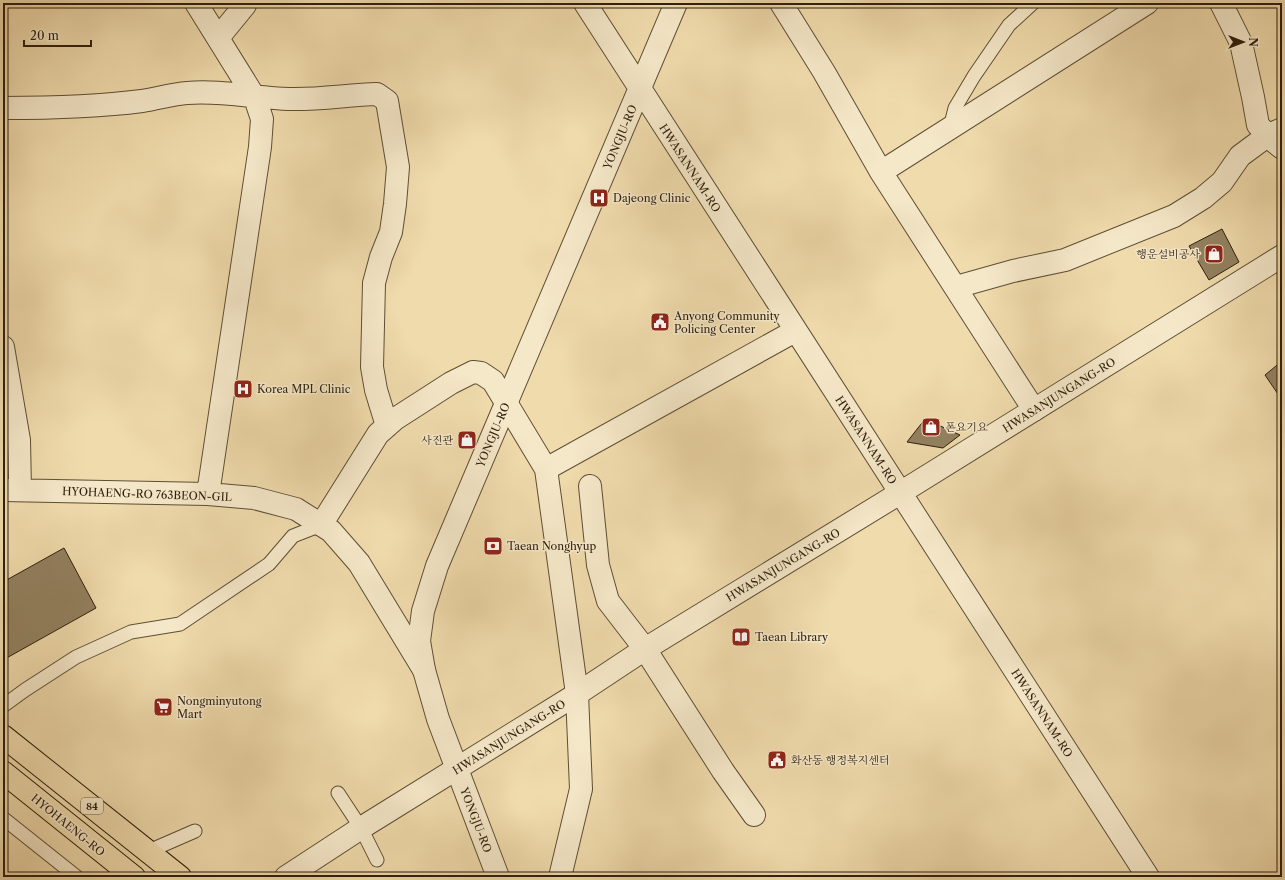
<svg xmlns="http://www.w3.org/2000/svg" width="1285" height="880" viewBox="0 0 1285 880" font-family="'Libre Caslon Text','Noto Serif KR',serif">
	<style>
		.building { fill: #938160; stroke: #2e1f0d }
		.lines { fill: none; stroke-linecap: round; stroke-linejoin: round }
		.service-casing { stroke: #5e4e35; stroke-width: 15 }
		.minor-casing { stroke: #5e4e35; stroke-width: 24 }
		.tertiary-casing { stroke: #5e4e35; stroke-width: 24 }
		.primary-casing { stroke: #2e1f0d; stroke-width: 24 }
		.service { stroke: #f5e8c9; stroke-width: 13 }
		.minor { stroke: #f5e8c9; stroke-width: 22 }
		.tertiary { stroke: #f5e8c9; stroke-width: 22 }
		.primary { stroke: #f0dbac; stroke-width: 22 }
		.labels { text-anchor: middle; stroke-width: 3; stroke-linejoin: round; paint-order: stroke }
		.shield { fill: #f5e8c9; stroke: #6a5b45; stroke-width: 1 }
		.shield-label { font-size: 10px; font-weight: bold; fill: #2e1f0d }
		.street-label { font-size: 11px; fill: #2e1f0d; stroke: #f5e8c9 }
		.poi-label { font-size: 11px; fill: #2e1f0d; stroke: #f5e8c9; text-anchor: start }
	</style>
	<rect width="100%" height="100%" fill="#f0dbac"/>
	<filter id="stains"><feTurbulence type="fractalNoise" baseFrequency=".005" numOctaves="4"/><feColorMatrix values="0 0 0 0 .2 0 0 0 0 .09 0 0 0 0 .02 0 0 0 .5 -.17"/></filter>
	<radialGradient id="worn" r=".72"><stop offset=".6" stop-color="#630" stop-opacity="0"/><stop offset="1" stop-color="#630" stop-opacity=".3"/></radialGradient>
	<!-- building -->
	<path class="building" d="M1222,229L1239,262L1209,280L1189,246Z
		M1282,361V400L1265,375Z
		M925,419L960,435L943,448L907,442Z
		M64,548L96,608L3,660V582Z"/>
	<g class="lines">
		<defs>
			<path id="service" d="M950,128L955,108L974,76L1009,25L1033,3
				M3,706L25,690L76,657L131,632L180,624L269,564L293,536L321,525
				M338,793L361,828L377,860
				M3,818L77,877
				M149,851L195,831"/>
			<path id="minor" d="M196,3L255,98L262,119L260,147L208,494
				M781,3L824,72L881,172L1034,410
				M1221,3L1241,43L1253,97L1258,125L1272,140L1282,148
				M218,38L245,5V3
				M3,108C49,108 96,107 142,101C157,99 172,94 187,93C221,90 255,98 289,99C318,100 347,95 377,94L387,101L398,167L395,204L391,232L381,257L374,283L372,367L376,390L387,426
				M881,172L1147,3
				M956,287L1013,271L1065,260L1174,216L1203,198L1222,182L1240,156L1267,136L1282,129
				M3,347L19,440L20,490
				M546,469L795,331
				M590,486L598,565L608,601L645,649L723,771L754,815
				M3,490L208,494L254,498L296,509L331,531L359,563L424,670
				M321,525L378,434L395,419L451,383L473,372L481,373L493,381L546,469L577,694L581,789L560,877"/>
			<path id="tertiary" d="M585,3L1148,877
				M286,877L361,828L577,694L645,649L900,493L1282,256
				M498,877L438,719L424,670L419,641L423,611L437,566L676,3"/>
			<path id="primary" d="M3,736L180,877
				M3,772L134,877"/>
		</defs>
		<!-- service casing -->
		<use href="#service" class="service-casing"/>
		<!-- minor casing -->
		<use href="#minor" class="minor-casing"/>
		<!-- tertiary casing -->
		<use href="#tertiary" class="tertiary-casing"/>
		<!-- primary casing -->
		<use href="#primary" class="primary-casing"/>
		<!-- service -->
		<use href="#service" class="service"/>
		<!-- minor -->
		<use href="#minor" class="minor"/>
		<!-- tertiary -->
		<use href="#tertiary" class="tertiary"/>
		<!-- primary -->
		<use href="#primary" class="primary"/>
	</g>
	<!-- icons -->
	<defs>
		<symbol id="hospital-square" viewBox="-11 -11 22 22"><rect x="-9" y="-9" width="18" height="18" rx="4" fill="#8f2418" stroke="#f5e8c9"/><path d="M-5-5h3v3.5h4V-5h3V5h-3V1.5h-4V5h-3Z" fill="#fff"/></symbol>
		<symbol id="shop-square" viewBox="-11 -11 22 22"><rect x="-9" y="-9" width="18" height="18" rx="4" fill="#8f2418" stroke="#f5e8c9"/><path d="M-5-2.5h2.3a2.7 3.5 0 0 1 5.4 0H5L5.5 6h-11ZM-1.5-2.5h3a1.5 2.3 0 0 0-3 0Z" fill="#fff"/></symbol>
		<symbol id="civic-square" viewBox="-11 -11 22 22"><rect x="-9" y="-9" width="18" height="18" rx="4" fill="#8f2418" stroke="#f5e8c9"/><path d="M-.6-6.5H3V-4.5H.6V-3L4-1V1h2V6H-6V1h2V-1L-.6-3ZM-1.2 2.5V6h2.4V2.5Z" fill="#fff"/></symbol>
		<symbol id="bank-square" viewBox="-11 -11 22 22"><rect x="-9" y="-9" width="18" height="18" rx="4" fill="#8f2418" stroke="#f5e8c9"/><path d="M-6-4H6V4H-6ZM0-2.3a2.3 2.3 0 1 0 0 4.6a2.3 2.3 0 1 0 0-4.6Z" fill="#fff"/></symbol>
		<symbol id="library-square" viewBox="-11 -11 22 22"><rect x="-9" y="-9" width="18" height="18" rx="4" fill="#8f2418" stroke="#f5e8c9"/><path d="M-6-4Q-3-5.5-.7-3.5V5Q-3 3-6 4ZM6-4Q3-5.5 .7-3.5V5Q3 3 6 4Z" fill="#fff"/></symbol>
		<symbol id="supermarket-square" viewBox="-11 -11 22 22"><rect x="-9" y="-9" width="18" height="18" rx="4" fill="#8f2418" stroke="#f5e8c9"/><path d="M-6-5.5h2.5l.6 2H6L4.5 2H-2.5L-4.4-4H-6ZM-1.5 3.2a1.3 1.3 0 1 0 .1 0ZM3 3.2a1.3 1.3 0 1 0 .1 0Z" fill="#fff"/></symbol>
	</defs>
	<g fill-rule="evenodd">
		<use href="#hospital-square" x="588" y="187" width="22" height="22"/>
		<use href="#shop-square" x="1203" y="243" width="22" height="22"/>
		<use href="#civic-square" x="649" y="311" width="22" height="22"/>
		<use href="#hospital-square" x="232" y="378" width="22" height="22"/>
		<use href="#shop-square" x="920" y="416" width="22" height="22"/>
		<use href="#shop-square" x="456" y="429" width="22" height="22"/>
		<use href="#bank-square" x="482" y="535" width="22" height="22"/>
		<use href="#library-square" x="730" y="626" width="22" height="22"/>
		<use href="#supermarket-square" x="152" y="696" width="22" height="22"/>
		<use href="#civic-square" x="766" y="749" width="22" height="22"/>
	</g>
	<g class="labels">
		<!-- shield labels -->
		<rect class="shield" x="81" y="798" width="22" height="16" rx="3"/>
		<g class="shield-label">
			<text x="92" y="810">84</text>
		</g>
		<!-- street labels -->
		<g class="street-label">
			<text transform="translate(620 137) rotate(-67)" y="4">YONGJU-RO</text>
			<text transform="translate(690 168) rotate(57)" y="4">HWASANNAM-RO</text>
			<text transform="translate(1059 395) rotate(-32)" y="4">HWASANJUNGANG-RO</text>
			<text transform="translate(493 435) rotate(-67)" y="4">YONGJU-RO</text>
			<text transform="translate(866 440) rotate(57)" y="4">HWASANNAM-RO</text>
			<text transform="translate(147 494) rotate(2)" y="4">HYOHAENG-RO 763BEON-GIL</text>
			<text transform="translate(783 565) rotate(-31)" y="4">HWASANJUNGANG-RO</text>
			<text transform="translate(1042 713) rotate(57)" y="4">HWASANNAM-RO</text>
			<text transform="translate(509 737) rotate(-32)" y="4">HWASANJUNGANG-RO</text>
			<text transform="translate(476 820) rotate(69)" y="4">YONGJU-RO</text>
			<text transform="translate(68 825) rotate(39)" y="4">HYOHAENG-RO</text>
		</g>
		<!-- poi labels -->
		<g class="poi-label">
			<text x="613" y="202">Dajeong Clinic</text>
			<text x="1200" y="258" text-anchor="end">행운설비공사</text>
			<text x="674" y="320">Anyong Community<tspan x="674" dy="13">Policing Center</tspan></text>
			<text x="257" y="393">Korea MPL Clinic</text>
			<text x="945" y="431">폰요기요</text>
			<text x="453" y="444" text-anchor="end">사진관</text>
			<text x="507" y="550">Taean Nonghyup</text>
			<text x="755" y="641">Taean Library</text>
			<text x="177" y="705">Nongminyutong<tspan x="177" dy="13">Mart</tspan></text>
			<text x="791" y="764">화산동 행정복지센터</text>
		</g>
	</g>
	<!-- margin -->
	<rect width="1285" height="880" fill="none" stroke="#f0dbac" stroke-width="16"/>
	<rect x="4" y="4" width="1277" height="872" fill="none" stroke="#2e1f0d" stroke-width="2"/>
	<rect x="8" y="8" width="1269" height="864" fill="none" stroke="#2e1f0d"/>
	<!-- north arrow -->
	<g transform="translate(1243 42) rotate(90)" stroke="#f5e8c9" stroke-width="3" paint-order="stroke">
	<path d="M0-3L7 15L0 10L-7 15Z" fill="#2e1f0d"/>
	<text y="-6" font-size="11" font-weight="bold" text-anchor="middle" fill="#2e1f0d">N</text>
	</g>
	<!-- scale -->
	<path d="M24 40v6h67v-6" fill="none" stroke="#2e1f0d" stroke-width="2"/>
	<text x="30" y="40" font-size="12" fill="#2e1f0d" stroke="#f5e8c9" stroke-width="3" paint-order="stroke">20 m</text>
	<rect width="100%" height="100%" filter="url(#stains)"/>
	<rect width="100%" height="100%" fill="url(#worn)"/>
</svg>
